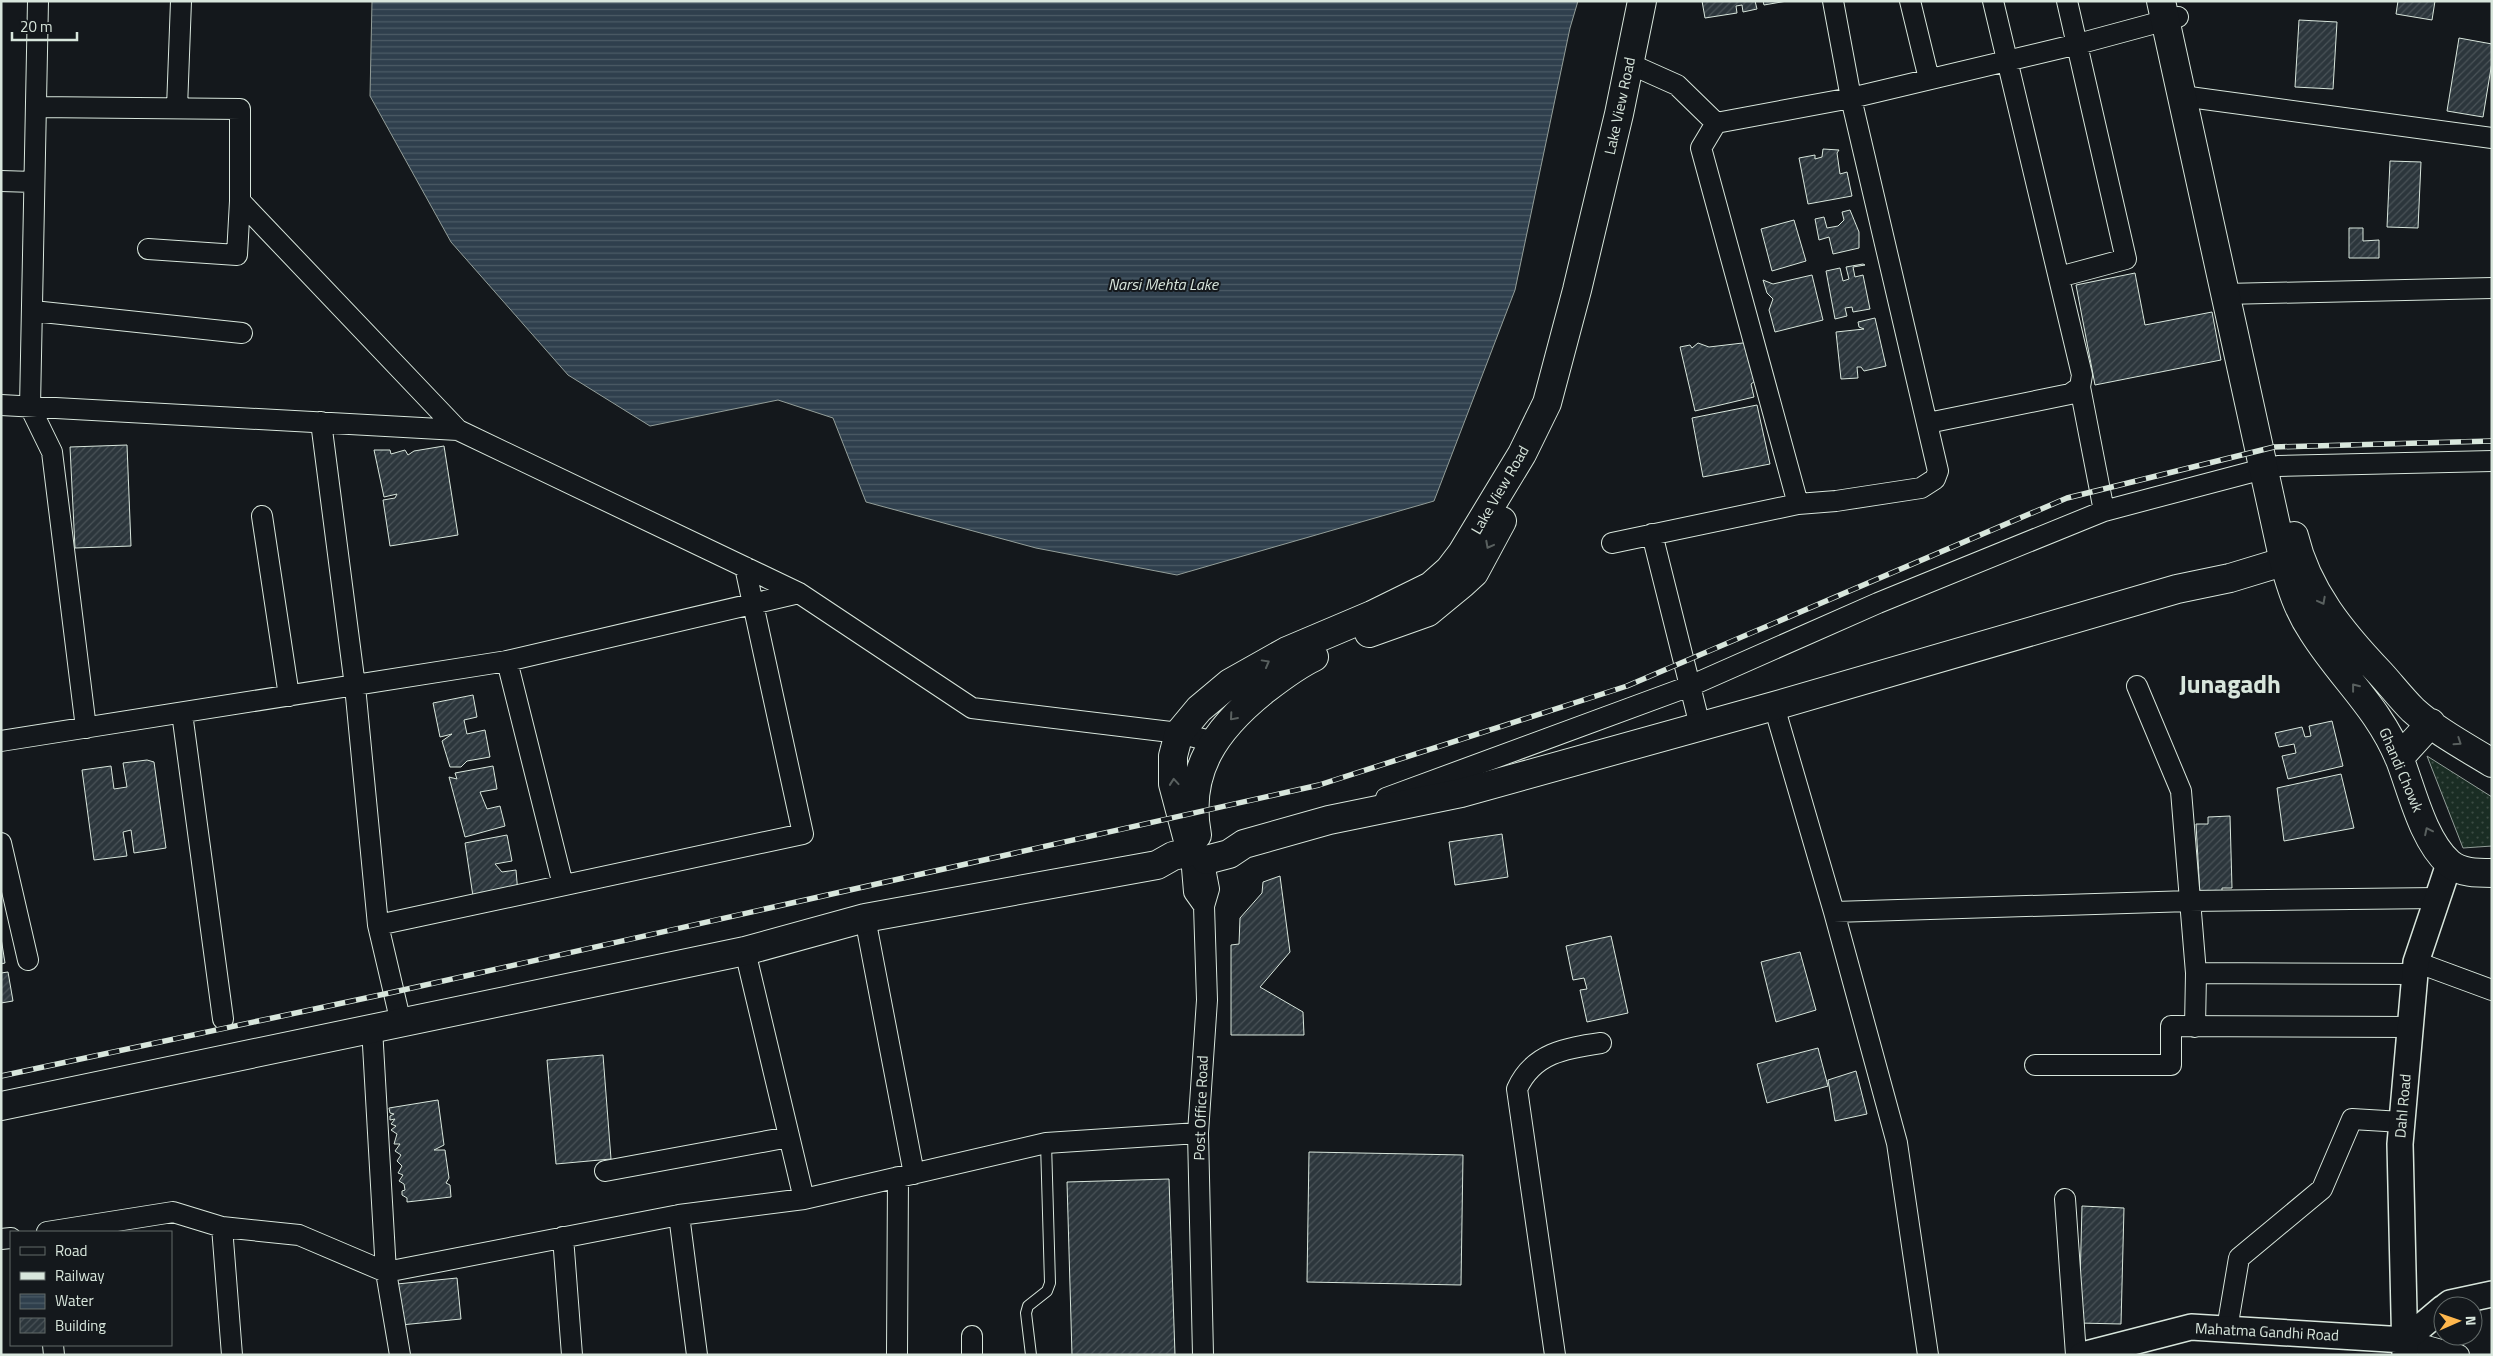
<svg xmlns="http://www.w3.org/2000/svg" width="2493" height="1356" viewBox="0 0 2493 1356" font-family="'Titillium Web',sans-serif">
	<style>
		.grass { fill: url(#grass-dots); stroke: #939e99 }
		.water { fill: url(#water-rules); stroke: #939e99 }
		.building { fill: url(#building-hatch); stroke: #d8e6dc }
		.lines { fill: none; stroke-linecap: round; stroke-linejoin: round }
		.service-casing { stroke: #d8e6dc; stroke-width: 12 }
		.minor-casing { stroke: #d8e6dc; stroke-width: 22 }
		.tertiary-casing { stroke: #d8e6dc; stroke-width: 28 }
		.secondary-casing { stroke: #d8e6dc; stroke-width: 30 }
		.primary-casing { stroke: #d8e6dc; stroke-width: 30 }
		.service { stroke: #14181c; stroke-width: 10 }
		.minor { stroke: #14181c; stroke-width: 20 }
		.tertiary { stroke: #14181c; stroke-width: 25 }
		.secondary { stroke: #14181c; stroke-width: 28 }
		.primary { stroke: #14181c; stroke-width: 28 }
		.rail-casing { stroke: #d8e6dc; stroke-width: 5.5 }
		.rail { stroke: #14181c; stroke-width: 4; stroke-dasharray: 11; stroke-linecap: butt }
		.oneway { stroke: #59605f }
		.labels { text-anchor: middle; stroke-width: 4; stroke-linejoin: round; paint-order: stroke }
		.street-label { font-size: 15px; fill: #d8e6dc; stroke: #14181c }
		.water-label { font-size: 16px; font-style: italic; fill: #d8e6dc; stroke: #14181c }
		.town-label { font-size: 25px; font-weight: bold; fill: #d8e6dc; stroke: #14181c }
	</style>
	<defs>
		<pattern id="grass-dots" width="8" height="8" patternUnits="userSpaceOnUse" patternTransform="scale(1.25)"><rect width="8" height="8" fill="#1a2d24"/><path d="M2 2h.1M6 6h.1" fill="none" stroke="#3b4b43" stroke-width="1.8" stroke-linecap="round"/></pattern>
		<pattern id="water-rules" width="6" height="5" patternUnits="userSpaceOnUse" patternTransform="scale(1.25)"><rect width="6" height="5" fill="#2f3f4d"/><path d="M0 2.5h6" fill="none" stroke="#4c5b66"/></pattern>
		<pattern id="building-hatch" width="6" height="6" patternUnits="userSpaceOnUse" patternTransform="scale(1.25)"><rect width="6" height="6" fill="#2c363c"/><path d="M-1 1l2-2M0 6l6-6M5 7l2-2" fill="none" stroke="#4a5358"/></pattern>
	</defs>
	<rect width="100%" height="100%" fill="#14181c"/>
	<!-- grass -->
	<path class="grass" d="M2427,756L2492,797V846L2463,848Z"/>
	<!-- water -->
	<path class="water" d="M372,1H1578L1570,28L1515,290L1434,501L1177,575L1036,548L866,502L833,418L778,400L650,426L568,375L451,242L370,96Z"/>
	<!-- building -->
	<path class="building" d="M1702,1H1755L1757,9L1743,12L1742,5L1736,6L1737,13L1705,18Z
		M1763,1H1787L1764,5Z
		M2398,1H2435L2432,20L2396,14Z
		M2299,20L2337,22L2333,89L2295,87Z
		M2459,38L2492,44V62L2483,117L2447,111Z
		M1823,149L1839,150L1837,153L1840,174L1847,172L1852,196L1808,204L1799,158L1815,155V159L1822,157Z
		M2390,161L2421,162L2418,228L2387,227Z
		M1850,210L1859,232V248L1833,254L1829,237L1819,240L1815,219L1824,217L1827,228L1838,226L1844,220L1842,212Z
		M1794,220L1806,261L1772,271L1761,229Z
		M2349,228H2363V241L2379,240V258H2349Z
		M1863,264L1865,265L1853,267L1855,277L1863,275L1870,309L1853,312L1852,307L1845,308L1847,316L1835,319L1826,271L1840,268L1843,281L1849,279L1846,267Z
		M2135,273L2145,325L2212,312L2221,360L2095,385L2076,285Z
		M1812,275L1823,320L1775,332L1769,310L1773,299L1767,293L1763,280L1773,284Z
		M1875,318L1886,366L1864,371L1861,367H1857L1858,378L1841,379L1836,332L1864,329L1859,327L1858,322Z
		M1751,342L1755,381L1751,384L1754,397L1695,411L1680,347L1690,345L1692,348L1698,343L1709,347Z
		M1757,405L1770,464L1703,477L1692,418Z
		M127,445L131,546L75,548L70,447Z
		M444,446L458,535L390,546L383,500L395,498L397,494L384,497L374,450H390L391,454L405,450L408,455L414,451Z
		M473,695L477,717L464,720L467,734L485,730L490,757L467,761L461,767H450L442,741L452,734L440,737L433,703Z
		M2332,721L2343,766L2288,779L2282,756L2296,753L2294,744L2279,747L2275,733L2302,727L2305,737L2311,736L2309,726Z
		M147,760L154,762L166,848L134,853L131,830L123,832L127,856L94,860L82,770L111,766L114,789L127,787L123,763Z
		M493,766L497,789L480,792L487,809L500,806L505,826L465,837L449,777L457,779L455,773Z
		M2341,774L2354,828L2284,841L2277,788Z
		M2230,816L2232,888H2222V895H2200L2196,824H2208V817Z
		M1502,834L1508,877L1455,885L1449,842Z
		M507,835L512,861L495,864L502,872L516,870L518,894L474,903L465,843Z
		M1280,876L1290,952L1260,987L1303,1012L1304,1035H1231V945L1239,944L1240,918L1262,893L1263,882Z
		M1611,936L1628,1013L1587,1022L1580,990L1587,989L1584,978L1573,980L1566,946Z
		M1,938L5,963L1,964Z
		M1800,952L1816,1010L1776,1022L1761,962Z
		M8,972L13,1001L1,1003V973Z
		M1818,1048L1828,1086L1767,1103L1757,1064Z
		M603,1055L611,1159L556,1164L547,1060Z
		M1856,1071L1867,1114L1835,1121L1828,1080Z
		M438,1100L444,1145L434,1150H445L449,1178L446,1183L450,1185L451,1197L407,1202V1198L402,1195V1191L405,1190L404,1184L399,1181L403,1175L398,1173L402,1166L397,1161L401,1155L395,1151L400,1144H394L397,1134L391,1130L396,1126L391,1124L395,1119L390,1120V1116L394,1114L390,1113L389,1108Z
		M1309,1152L1463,1155L1461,1285L1307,1282Z
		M1169,1179L1175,1355H1072L1067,1182Z
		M2082,1206L2124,1208L2121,1324L2079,1323Z
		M457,1278L461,1319L401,1325L397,1284Z"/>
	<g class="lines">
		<defs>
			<path id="service" d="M1031,1355L1026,1313L1028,1306L1047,1291L1050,1283L1046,1143"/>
			<path id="minor" d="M38,1L30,407L52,452L86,728
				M1833,1L1851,98L1938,471L1935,479L1921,488L1836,501L1798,504L1701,148L1716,123L1851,98L2078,44L2178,17
				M1910,1L1929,79
				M1630,64L1677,85L1716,123
				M2182,96L2492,138
				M36,107L240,109V201L237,255L148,249
				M177,108L181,1
				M1,181L34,182
				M240,201L458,430L799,593L972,708L1179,733L1214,742
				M2059,277L2126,259L2067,1
				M2225,294L2492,288
				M33,311L242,333
				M2080,387L2104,511
				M1,405L458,430
				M321,422L355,686L378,925L401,1023
				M1928,423L2070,394L2080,387L2082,375L1993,1
				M2278,466L2492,461
				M262,516L289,696
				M1652,534L1700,726
				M1612,543L1798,504
				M507,661L563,885
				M2137,686L2181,791L2196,973L2195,1027
				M1774,706L1834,912L1897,1143L1928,1355
				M182,713L223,1019
				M1,741L507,661L799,593
				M1386,798L1690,686L1878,603L2104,511L2263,469
				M1,843L28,960
				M1192,868L1194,892L1204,906
				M1834,912L2190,901L2437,898
				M865,918L914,1174
				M378,925L803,834L745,567
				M745,951L804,1199
				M2416,962L2492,990
				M2196,973L2415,974
				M372,1028L386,1272L400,1355
				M2035,1065H2171V1026L2410,1027
				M605,1171L789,1137
				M2065,1199L2076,1355
				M679,1215L697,1355
				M222,1227L232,1355
				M47,1232L173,1212L222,1227L299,1235L386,1272L679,1215L804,1199L1046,1143L1198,1133
				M563,1237L572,1355
				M1,1239L11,1238
				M2227,1329L2239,1258L2322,1189L2352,1119L2402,1122
				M2405,1340L2459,1355
				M53,1345L54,1355
				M897,1355L898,1177
				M972,1355V1336
				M1203,1355L1198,1133L1207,1000L1204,906L1209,889L1204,863
				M1555,1355L1517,1089C1533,1053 1566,1048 1601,1043"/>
			<path id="tertiary" d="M2446,1306L2450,1303L2492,1294
				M2082,1355L2191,1327L2405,1340L2443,1308
				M2405,1355L2400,1144L2416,962L2449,864"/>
			<path id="secondary" d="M1369,633L1428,612L1462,584L1474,573L1502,521
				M1197,835C1185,771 1216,729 1263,691C1280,678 1295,666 1314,657
				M1190,848L1173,784V756L1179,733L1199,709L1230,683L1287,651L1372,615L1431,586L1449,570L1462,553L1522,454L1547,403L1577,290L1619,114L1642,1
				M1206,860L1229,854L1244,844L1329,820L1461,793L1774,706L2177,589L2230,578L2299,557
				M1,1106L745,951L865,918L1157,865L1173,856L1186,853"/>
			<path id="primary" d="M2161,1L2284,562C2291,587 2298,610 2313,632C2342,678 2379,708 2400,760C2412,791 2423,840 2449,863C2460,873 2477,873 2492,873
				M2294,536C2307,591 2342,633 2380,673C2391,685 2401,698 2413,710C2436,731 2466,747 2492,763
				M2399,758L2431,723"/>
		</defs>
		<!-- service casing -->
		<use href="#service" class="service-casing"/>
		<!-- minor casing -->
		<use href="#minor" class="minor-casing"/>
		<!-- tertiary casing -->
		<use href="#tertiary" class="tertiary-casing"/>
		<!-- secondary casing -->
		<use href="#secondary" class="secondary-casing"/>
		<!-- primary casing -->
		<use href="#primary" class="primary-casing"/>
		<!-- service -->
		<use href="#service" class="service"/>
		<!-- minor -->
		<use href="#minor" class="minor"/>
		<!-- tertiary -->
		<use href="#tertiary" class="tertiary"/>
		<!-- secondary -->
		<use href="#secondary" class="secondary"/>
		<!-- primary -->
		<use href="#primary" class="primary"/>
		<defs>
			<path id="rail" d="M1,1076L394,992L1319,785L1627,686L2067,498L2274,447L2492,441"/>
		</defs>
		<!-- rail casing -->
		<use href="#rail" class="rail-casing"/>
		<!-- rail -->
		<use href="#rail" class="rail"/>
	</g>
	<!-- one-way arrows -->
	<defs><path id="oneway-chevron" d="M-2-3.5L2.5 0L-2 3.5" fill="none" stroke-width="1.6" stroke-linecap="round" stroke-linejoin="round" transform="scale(1.25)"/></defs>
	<g class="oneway">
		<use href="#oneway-chevron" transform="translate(1489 545) rotate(118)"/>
		<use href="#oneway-chevron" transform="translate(2322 601) rotate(62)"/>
		<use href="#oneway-chevron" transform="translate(1266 663) rotate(-29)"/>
		<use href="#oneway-chevron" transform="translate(2355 687) rotate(-128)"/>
		<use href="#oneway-chevron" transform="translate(1233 717) rotate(131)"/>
		<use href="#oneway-chevron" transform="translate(2458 742) rotate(34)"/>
		<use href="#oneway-chevron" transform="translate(1174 782) rotate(-95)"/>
		<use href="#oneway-chevron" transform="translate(2428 831) rotate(-116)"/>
	</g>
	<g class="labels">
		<!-- street labels -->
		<g class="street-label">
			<text transform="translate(1620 106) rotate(-78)" y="5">Lake View Road</text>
			<text transform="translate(1500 490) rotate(-60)" y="5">Lake View Road</text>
			<text transform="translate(2401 770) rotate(67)" y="5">Ghandi Chowk</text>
			<text transform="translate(2403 1106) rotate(-85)" y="5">Dahl Road</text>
			<text transform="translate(1201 1108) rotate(-88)" y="5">Post Office Road</text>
			<text transform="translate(2267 1332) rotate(3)" y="5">Mahatma Gandhi Road</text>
		</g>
		<!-- water labels -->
		<g class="water-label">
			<text x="1163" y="290">Narsi Mehta Lake</text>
		</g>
		<!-- town labels -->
		<g class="town-label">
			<text x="2230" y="693">Junagadh</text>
		</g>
	</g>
	<!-- border -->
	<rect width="2493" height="1356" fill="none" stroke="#d8e6dc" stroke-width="5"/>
	<!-- legend -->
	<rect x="10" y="1231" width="162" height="115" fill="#14181c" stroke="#626a69"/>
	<rect x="20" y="1247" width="25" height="8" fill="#14181c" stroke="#626a69"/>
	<text x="55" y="1256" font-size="15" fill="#d8e6dc">Road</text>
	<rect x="20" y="1272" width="25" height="8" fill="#d8e6dc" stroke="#626a69"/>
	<text x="55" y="1281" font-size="15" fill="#d8e6dc">Railway</text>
	<rect x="20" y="1294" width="25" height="15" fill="url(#water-rules)" stroke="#626a69"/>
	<text x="55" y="1306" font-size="15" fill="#d8e6dc">Water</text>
	<rect x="20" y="1318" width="25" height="15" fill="url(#building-hatch)" stroke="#626a69"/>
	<text x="55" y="1331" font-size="15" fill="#d8e6dc">Building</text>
	<!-- north arrow -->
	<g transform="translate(2458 1321) rotate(88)"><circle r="24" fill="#14181c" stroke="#626a69"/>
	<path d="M0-4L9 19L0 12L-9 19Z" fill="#ffb74d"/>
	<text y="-8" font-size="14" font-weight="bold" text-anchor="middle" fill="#d8e6dc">N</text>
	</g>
	<!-- scale -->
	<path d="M12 32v8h65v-8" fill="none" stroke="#d8e6dc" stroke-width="2.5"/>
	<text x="20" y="32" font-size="15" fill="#d8e6dc" stroke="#14181c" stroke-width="4" paint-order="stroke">20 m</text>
</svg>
